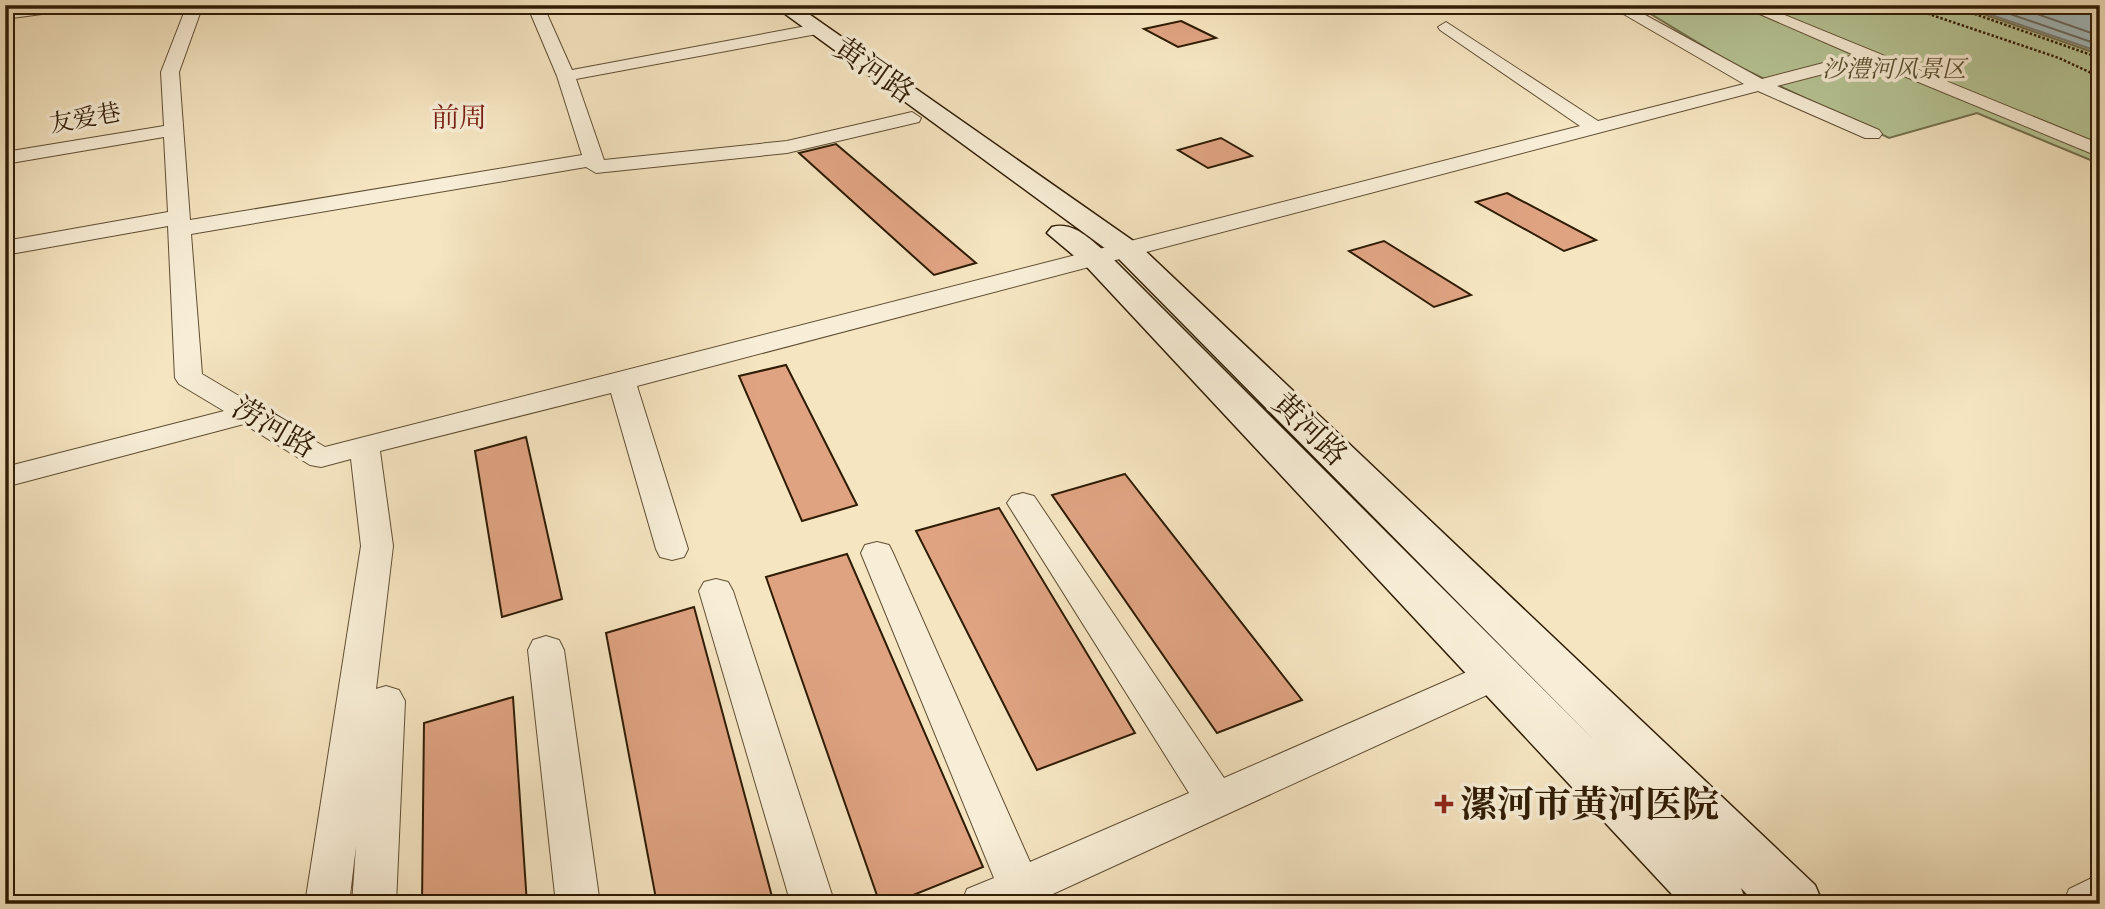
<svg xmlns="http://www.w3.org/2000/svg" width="2105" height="909" viewBox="0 0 2105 909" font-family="Cardo,'Noto Serif SC',serif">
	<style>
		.green { fill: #b7c697; stroke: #73714e; stroke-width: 2 }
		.water { fill: #a3bcbf; stroke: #757c74; stroke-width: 2 }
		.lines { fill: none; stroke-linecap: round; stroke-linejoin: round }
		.shore { stroke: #696c62; stroke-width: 2 }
		.building { fill: #dfa382; stroke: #2f1c04; stroke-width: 2 }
		.minor-casing { stroke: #604e33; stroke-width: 2 }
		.secondary-casing { stroke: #2f1c04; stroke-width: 3 }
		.path { stroke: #2f1c04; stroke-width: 2.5; stroke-dasharray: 2.5 2; stroke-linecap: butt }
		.minor { fill: #f8eed7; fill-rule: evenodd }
		.secondary { fill: #f8eed7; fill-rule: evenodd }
		.poi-dot { fill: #8f2418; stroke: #f8eed7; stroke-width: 2.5 }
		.labels { text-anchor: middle; stroke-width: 7; stroke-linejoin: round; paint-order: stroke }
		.far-park-label { font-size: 24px; font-style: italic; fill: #584f30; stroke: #f8eed7 }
		.far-street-label { font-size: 24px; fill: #2f1c04; stroke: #f8eed7 }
		.far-quarter-label { font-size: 28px; fill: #7a1f14; stroke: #f8eed7 }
		.street-label { font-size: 30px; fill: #2f1c04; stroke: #f8eed7 }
		.near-poi-label { font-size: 37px; font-weight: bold; fill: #2f1c04; stroke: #f8eed7; text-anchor: start }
	</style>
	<rect width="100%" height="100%" fill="#f5e5c1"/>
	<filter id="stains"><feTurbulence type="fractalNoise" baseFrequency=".00286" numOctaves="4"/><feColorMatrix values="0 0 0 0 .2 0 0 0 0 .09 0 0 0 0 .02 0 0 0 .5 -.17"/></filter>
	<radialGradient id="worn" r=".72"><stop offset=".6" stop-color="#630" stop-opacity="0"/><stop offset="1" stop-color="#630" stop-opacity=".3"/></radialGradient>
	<!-- green -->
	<path class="green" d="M1636,5H1957L2087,50L2100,54V164L1977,113L1889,138L1733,64Z"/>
	<!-- water -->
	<path class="water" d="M1962,5H2100V52Z"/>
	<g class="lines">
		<!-- shore -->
		<path class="shore" d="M1984,5L2100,45
			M2011,5L2100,36"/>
	</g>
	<!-- building -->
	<path class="building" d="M1181,21L1216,38L1178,47L1144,29Z
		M1221,138L1252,156L1208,168L1178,150Z
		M836,144L976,263L934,275L799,153Z
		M1507,193L1596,240L1564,251L1476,202Z
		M1384,241L1471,295L1434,307L1349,251Z
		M786,365L857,505L802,521L739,376Z
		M526,437L562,599L502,617L475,451Z
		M1125,474L1302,700L1217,733L1052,495Z
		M999,508L1135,733L1037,770L916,531Z
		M847,554L983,867L891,904H880L766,577Z
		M694,607L774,904H657L606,633Z
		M513,697L527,904H422L424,723Z"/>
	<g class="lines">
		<defs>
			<path id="minor" d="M35,5H78L71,10L5,19V9Z
				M187,5H203L179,72L190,220L582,155L557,76L527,5H543L572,70L817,24L825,29L817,34L576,79L604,160L787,141L912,112L921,118L919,122L787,153L596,173L586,167L191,234L202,374L325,447L1580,126L1440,30L1438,27L1446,22L1598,121L1744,84L1608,5H1627L1762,79L1854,55L1739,5H1760L2100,144V157L1865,60L1862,64L1777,86L1879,130L1882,134L1879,138H1865L1758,91L637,386L688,549L684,557L672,560L660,557L656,549L611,393L380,451L393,546L376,689L386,686L399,690L405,701L396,904H352L356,846L349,904H305L361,546L351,459L321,467L310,465L244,424L5,487V467L224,411L179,384L175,378L168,226L5,255V241L168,212L164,137L5,164V152L164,126L161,72Z
				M1023,493L1034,496L1224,778L1485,664L1498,660L1511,664L1516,674L1511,684L1031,904H961L967,889L994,878L861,553L865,545L877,542L889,545L893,553L1030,862L1189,793L1007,503L1012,496Z
				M716,579L728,582L733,591L835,904H791L699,591L704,582Z
				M546,636L559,640L564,650L600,904H556L528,650L533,640Z
				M2100,874V904H2063L2069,889Z"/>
			<path id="secondary" d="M5,5H34L31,9L5,14Z
				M773,5H796L1139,245L1815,885L1823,904H1756L1741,888L1747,904H1681L1085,265L1047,233L1052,227C1074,221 1090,240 1107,253L1593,739L1117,257Z"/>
		</defs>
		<!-- minor casing -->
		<use href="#minor" class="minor-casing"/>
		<!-- secondary casing -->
		<use href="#secondary" class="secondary-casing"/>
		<!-- path -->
		<path class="path" d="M1902,5L2059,58L2100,77
			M1949,5L2100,58"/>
		<!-- minor -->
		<use href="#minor" class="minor"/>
		<!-- secondary -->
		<use href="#secondary" class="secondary"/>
	</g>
	<!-- markers -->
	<path class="poi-dot" d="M1440.5 793.5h7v7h7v7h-7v7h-7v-7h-7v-7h7z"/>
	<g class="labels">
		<!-- far-park labels -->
		<g class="far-park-label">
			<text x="1894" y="77">沙澧河风景区</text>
		</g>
		<!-- far-street labels -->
		<g class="far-street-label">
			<text transform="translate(85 118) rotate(-10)" y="8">友爱巷</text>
		</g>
		<!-- far-quarter labels -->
		<g class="far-quarter-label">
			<text x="459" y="127">前周</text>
		</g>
		<!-- street labels -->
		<g class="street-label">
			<text transform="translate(874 70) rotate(35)" y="10">黄河路</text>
			<text transform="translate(274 427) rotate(30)" y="10">涝河路</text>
			<text transform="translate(1310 429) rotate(44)" y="10">黄河路</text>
		</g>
		<!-- near-poi labels -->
		<g class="near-poi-label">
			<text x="1460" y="817">漯河市黄河医院</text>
		</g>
	</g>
	<!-- margin -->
	<rect width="2105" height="909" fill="none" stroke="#f5e5c1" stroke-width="28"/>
	<rect x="7" y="7" width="2091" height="895" fill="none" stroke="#2f1c04" stroke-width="3.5"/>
	<rect x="14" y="14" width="2077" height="881" fill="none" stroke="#2f1c04" stroke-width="2"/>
	<rect width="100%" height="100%" filter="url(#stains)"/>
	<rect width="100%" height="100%" fill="url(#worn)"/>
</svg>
